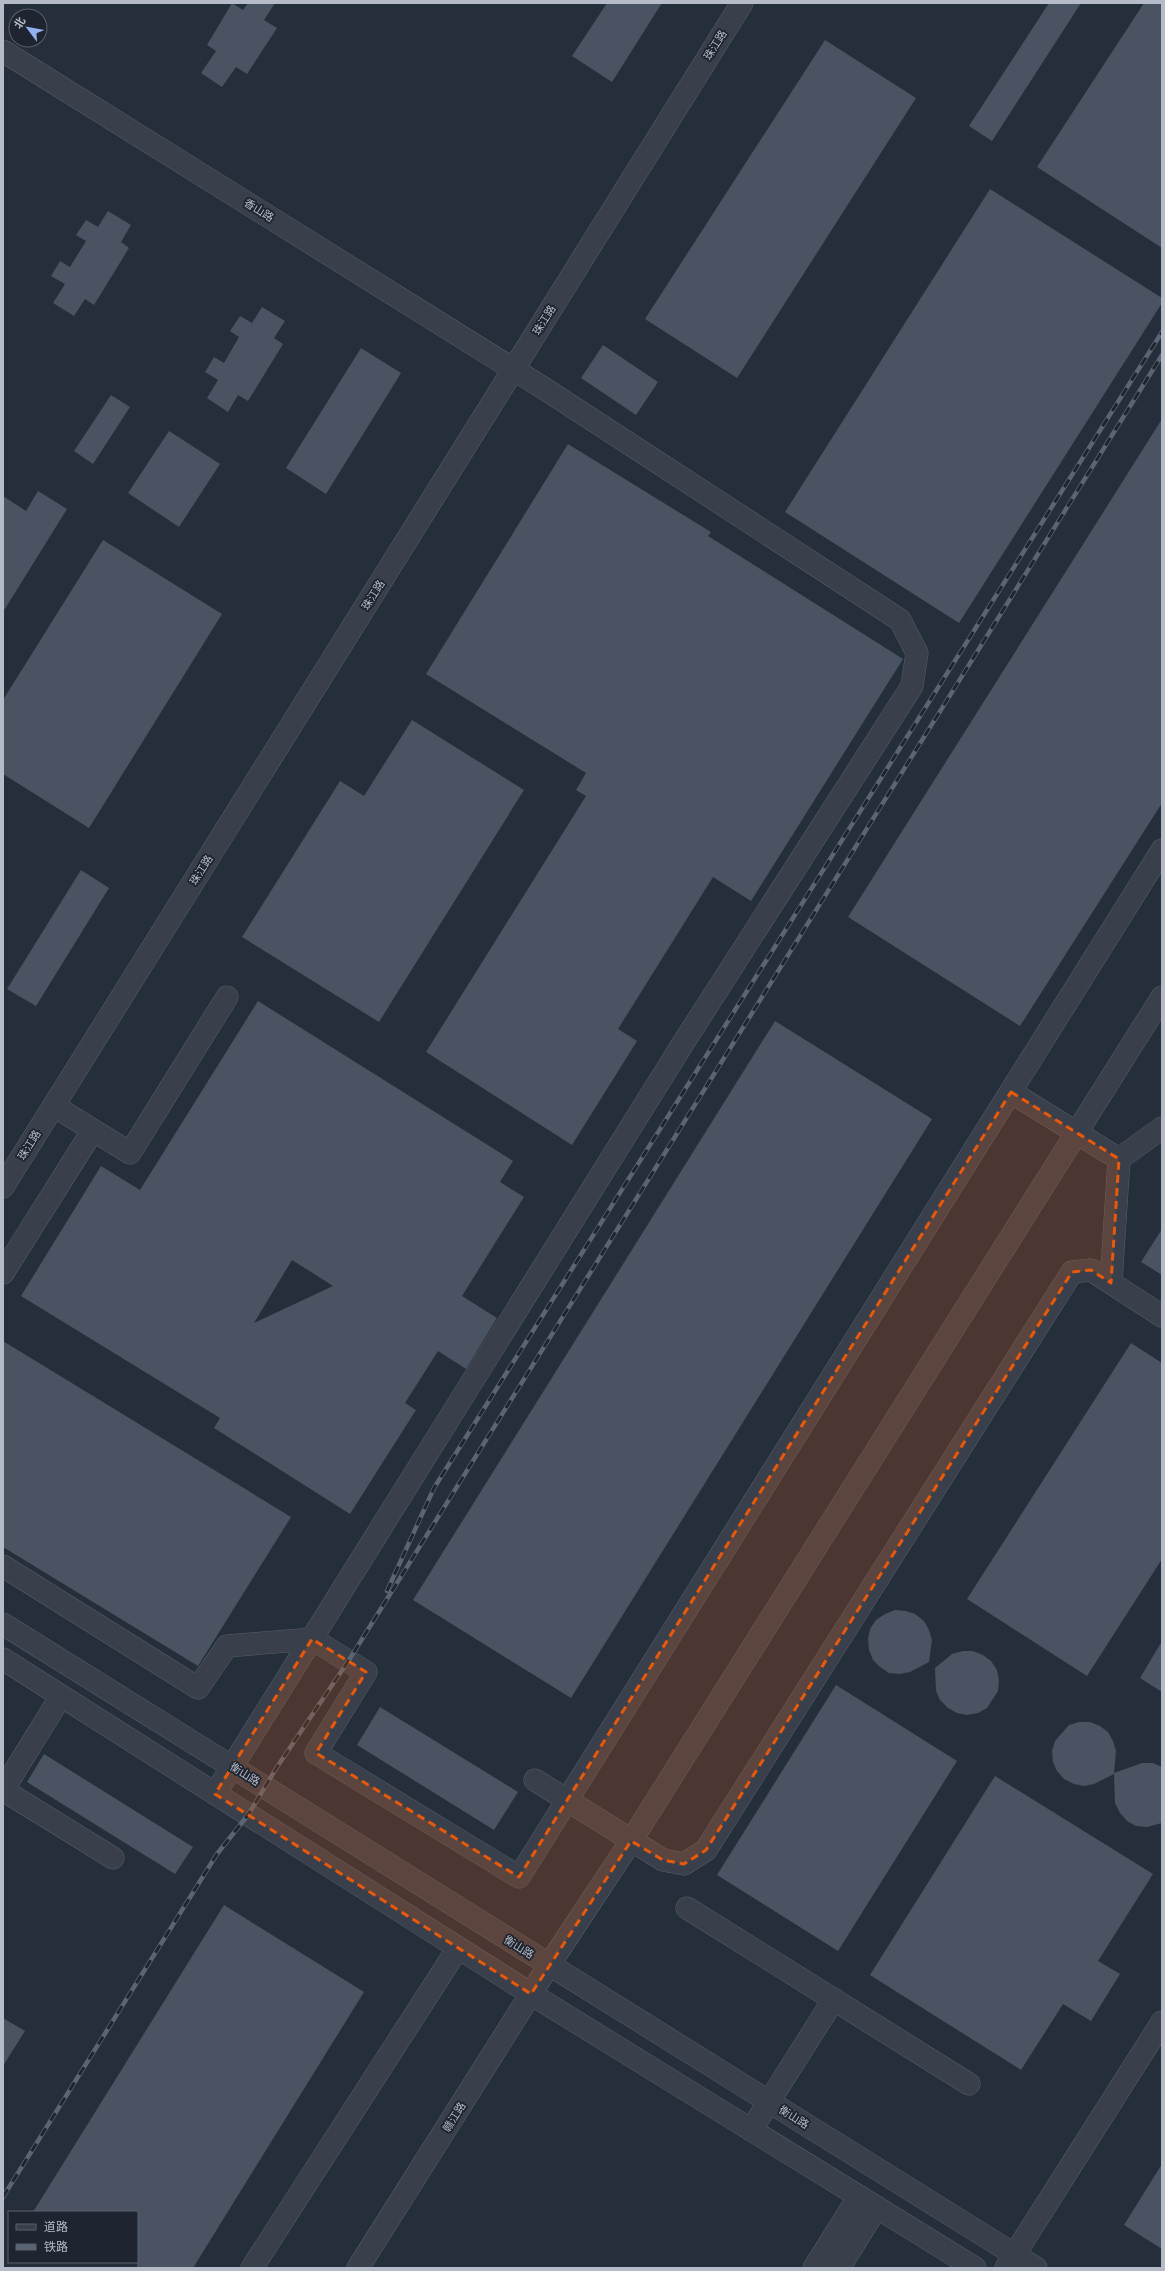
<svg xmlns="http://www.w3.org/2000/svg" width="1165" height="2271" viewBox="0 0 1165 2271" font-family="Overpass,'Noto Sans SC',sans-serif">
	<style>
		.building { fill: #4a5362; fill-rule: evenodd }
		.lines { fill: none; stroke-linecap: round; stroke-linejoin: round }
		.minor-casing { stroke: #575e6a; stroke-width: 23 }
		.minor { stroke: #39404c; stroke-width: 22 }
		.rail-casing { stroke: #5b6472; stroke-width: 4.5 }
		.rail { stroke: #1e2531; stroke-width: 3; stroke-dasharray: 9; stroke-linecap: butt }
		.marked { fill: #e8590c; fill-opacity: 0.2; stroke: #e8590c; stroke-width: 3; stroke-dasharray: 8 5; stroke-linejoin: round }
		.labels { text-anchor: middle; stroke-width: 3.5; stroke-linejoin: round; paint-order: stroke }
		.street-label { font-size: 11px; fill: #b5bbc7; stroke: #1e2531 }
	</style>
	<rect width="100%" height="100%" fill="#252e3b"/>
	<!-- building -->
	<path class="building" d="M232,3L243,10L248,3H275L264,20L277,28L247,74L236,67L222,87L201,73L216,51L207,45Z
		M607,3H662L612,82L572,56Z
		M1049,3H1081L992,141L969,126Z
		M1144,3H1162V248L1037,167Z
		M825,40L916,98L737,378L645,319Z
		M990,189L1162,298V303L959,623L785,512Z
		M108,211L131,225L121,242L129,248L94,305L85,299L74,316L53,303L65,284L51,276L60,261L70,267L86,241L76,235L86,220L98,227Z
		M262,307L285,321L274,338L283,344L248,401L238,395L228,412L207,398L218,380L205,372L214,357L224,363L239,337L230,331L240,316L252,323Z
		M603,345L658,382L636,415L581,378Z
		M361,348L401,373L326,494L286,468Z
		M111,395L130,407L93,464L74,451Z
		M1162,419V803L1020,1026L848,917Z
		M169,431L220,464L179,527L128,493Z
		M568,444L711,532L708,536L903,659L751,901L713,877L618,1029L637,1041L572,1145L426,1052L586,796L576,790L586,773L426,674Z
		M38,491L67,509L3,612V496L26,511Z
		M103,540L222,614L89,828L3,774V700Z
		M412,720L524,790L379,1022L242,937L340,781L364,796Z
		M81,870L109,888L36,1006L7,989Z
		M258,1001L513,1161L500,1182L524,1197L462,1296L497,1318L466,1369L438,1351L405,1403L416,1410L350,1514L214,1428L220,1418L21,1296L101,1166L140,1190ZM292,1260L333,1286L254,1323Z
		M775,1021L932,1119L571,1698L413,1600Z
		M1162,1229V1275L1141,1262Z
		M3,1341L291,1517L198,1666L3,1547Z
		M1131,1343L1162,1363V1559L1087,1676L967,1599Z
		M895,1610L906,1611L915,1614L924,1621L929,1630L932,1640L929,1662L910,1672L900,1674L889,1673L880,1667L873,1660L869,1650L868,1639L870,1629L876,1620L885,1614Z
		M1162,1641V1692L1140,1678Z
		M963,1651H973L983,1655L991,1661L997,1670L999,1680L998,1691L987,1708L978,1713L967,1715L957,1713L948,1708L940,1700L936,1691L935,1668L952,1654Z
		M836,1685L957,1761L838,1951L717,1875Z
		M380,1707L518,1792L494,1830L357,1745Z
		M1079,1722H1090L1100,1726L1108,1732L1113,1741L1116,1751L1114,1773L1142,1763H1153L1162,1767V1823L1147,1827L1136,1826L1127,1821L1120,1813L1115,1803L1114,1774L1094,1784L1084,1786L1074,1784L1064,1779L1057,1771L1053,1762L1052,1751L1055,1741L1069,1725Z
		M44,1754L193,1847L175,1874L27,1782Z
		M995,1776L1153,1874L1098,1961L1120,1974L1091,2021L1063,2004L1021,2070L870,1975Z
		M224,1905L364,1992L193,2268H137V2212H33Z
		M3,2018L25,2031L3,2066Z
		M1162,2164V2249L1124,2225Z"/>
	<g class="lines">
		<defs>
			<path id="minor" d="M3,51L545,389L900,620L917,653L912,686L682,1045L215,1794
				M1011,1092L1119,1159L1111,1283
				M54,1106L130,1153L227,997
				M1119,1159L1162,1128
				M3,1187L742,3
				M3,1273L93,1130
				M3,1566L198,1688L227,1646L312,1639L366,1672L316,1753L519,1877L1162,850
				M3,1624L1036,2268
				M3,1659L531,1994L975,2268
				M61,1696L3,1790L113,1858
				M535,1780L663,1860L684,1864L706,1850L1072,1272L1091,1270L1162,1316
				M687,1908L969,2084
				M751,2130L834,1999
				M252,2268L458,1948
				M358,2268L549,1965L631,1841L1162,997
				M814,2268L859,2196
				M839,2268L877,2207
				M1006,2268L1162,2022"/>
		</defs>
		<!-- minor casing -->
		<use href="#minor" class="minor-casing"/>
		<!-- minor -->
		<use href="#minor" class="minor"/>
		<defs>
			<path id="rail" d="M387,1591L434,1488L1162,332
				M3,2197L217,1854L248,1815L277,1767L349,1660L1162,355"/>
		</defs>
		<!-- rail casing -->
		<use href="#rail" class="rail-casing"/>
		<!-- rail -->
		<use href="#rail" class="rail"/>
	</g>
	<!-- marked area -->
	<path class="marked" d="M1011,1092L1119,1159L1111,1283L1091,1270L1072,1272L706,1850L684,1864L663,1860L631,1841L531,1994L215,1794L312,1639L366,1672L316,1753L519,1877Z"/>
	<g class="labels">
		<!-- street labels -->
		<g class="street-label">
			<text transform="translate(715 45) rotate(-58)" y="4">珠江路</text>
			<text transform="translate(259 210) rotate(32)" y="4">香山路</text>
			<text transform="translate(544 320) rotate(-58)" y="4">珠江路</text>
			<text transform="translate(373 595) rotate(-58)" y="4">珠江路</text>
			<text transform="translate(201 870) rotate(-58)" y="4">珠江路</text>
			<text transform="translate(29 1145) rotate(-58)" y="4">珠江路</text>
			<text transform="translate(245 1774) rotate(32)" y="4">衡山路</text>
			<text transform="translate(519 1947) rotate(32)" y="4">衡山路</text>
			<text transform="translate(454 2117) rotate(-58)" y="4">赣江路</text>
			<text transform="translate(794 2117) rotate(32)" y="4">衡山路</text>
		</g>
	</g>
	<!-- border -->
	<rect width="1165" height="2271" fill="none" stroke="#b5bbc7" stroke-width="8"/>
	<!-- legend -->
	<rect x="8" y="2211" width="130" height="52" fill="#1e2531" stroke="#5a616d"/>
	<rect x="16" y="2224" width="20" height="6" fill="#39404c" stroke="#5a616d"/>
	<text x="44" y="2231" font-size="12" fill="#b5bbc7">道路</text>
	<rect x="16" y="2244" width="20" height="6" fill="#5b6472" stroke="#5a616d"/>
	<text x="44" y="2251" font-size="12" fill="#b5bbc7">铁路</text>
	<!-- north arrow -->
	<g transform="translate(28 28) rotate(302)"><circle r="19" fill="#1e2531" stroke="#5a616d"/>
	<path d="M0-3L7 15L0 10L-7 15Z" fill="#91b2f0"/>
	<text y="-6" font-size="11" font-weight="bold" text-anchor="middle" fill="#b5bbc7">北</text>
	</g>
</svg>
